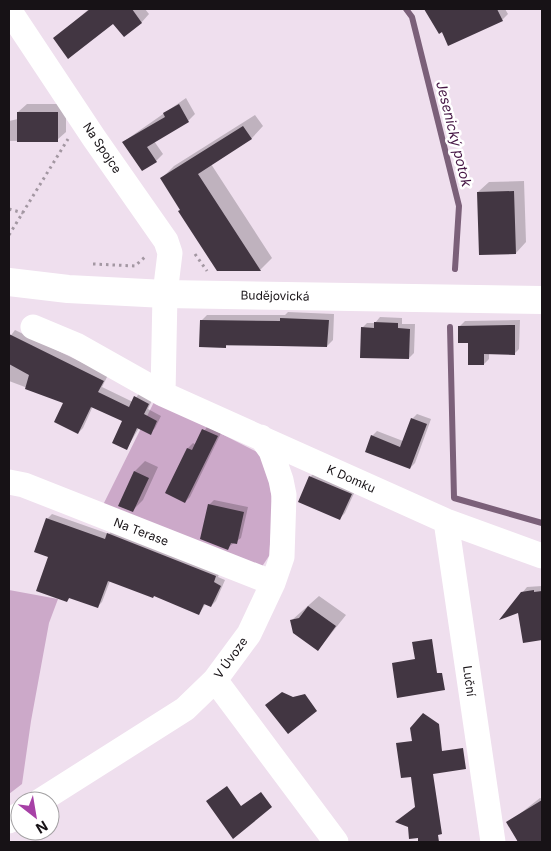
<svg xmlns="http://www.w3.org/2000/svg" width="551" height="851" viewBox="0 0 551 851" font-family="Inter,sans-serif">
	<style>
		.green { fill: #cca9c9 }
		.shadow { fill: #0003 }
		.lines { fill: none; stroke-linecap: round; stroke-linejoin: round }
		.stream { stroke: #7b6079; stroke-width: 6 }
		.building { fill: #423642 }
		.path { stroke: #a397a2; stroke-width: 3; stroke-dasharray: 2.5 4; stroke-linecap: butt }
		.minor { stroke: #fff; stroke-width: 25 }
		.secondary { stroke: #fff; stroke-width: 28 }
		.labels { text-anchor: middle; stroke-width: 5; stroke-linejoin: round; paint-order: stroke }
		.street-label { font-size: 12px; fill: #171216; stroke: #fff }
		.water-label { font-size: 14px; font-style: italic; fill: #461745; stroke: #fff }
	</style>
	<rect width="100%" height="100%" fill="#efdfee"/>
	<!-- green -->
	<path class="green" d="M155,400L259,453L269,477L273,510L269,556L261,568L102,507Z
		M9,590L58,599L49,623L31,721L22,784L9,794Z"/>
	<!-- shadow -->
	<path class="shadow" d="M89,9H145L149,14L141,23L114,22L54,39Z
		M427,9H505L508,14L502,20L449,44Z
		M186,98L195,114L188,121L154,141L163,154L156,161L123,142Z
		M27,104H66V132L57,140L9,141V121L18,119V112Z
		M255,115L263,126L252,138L211,164L272,258L260,270L182,209L162,178L174,166Z
		M524,181L526,242L516,253L478,192L489,182Z
		M288,312L334,314L333,340L327,346H200L201,321L207,315H285Z
		M380,317L402,318V324H415L414,353L409,358L362,328L367,323H375Z
		M520,320L519,349L514,354L489,353V359L484,364L460,326L465,321Z
		M15,330L108,375L102,387L133,402L140,392L153,398L148,409L161,416L155,428L150,433L139,428L127,448L124,421L93,406L83,428L78,433L65,402L9,381V338Z
		M417,414L431,419L415,463L410,468L372,436L377,431L403,441L412,419Z
		M208,425L222,431L190,497L185,502L166,493L188,448L193,443L196,445Z
		M145,461L158,467L143,500L132,511L119,506L135,471Z
		M315,472L356,489L345,513L340,518L310,477Z
		M214,500L248,507L241,538L227,548L209,505Z
		M52,514L109,534L113,529L220,571L218,577L225,580L216,601L211,606L206,603L199,614L154,595L110,581L102,602L97,607L70,597L67,601L49,556L47,519Z
		M542,586V639L524,641L519,611L522,593L527,587Z
		M319,596L346,615L318,650L292,620Z
		M540,798L542,799V842H517L518,840L508,823Z"/>
	<g class="lines">
		<!-- stream -->
		<path class="stream" d="M406,9L412,17L459,206L455,269
			M450,327L454,498L542,523"/>
	</g>
	<!-- building -->
	<path class="building" d="M90,9H132L142,23L124,37L113,24L68,59L53,38Z
		M424,9H497L503,21L448,46L442,32L439,34Z
		M179,104L189,122L147,147L157,162L142,171L122,142L165,117L163,113Z
		M17,112H58V142H17Z
		M243,126L252,139L198,174L261,271H217L178,211L180,210L160,178Z
		M514,191L516,254L479,255L477,192Z
		M280,318L329,320L327,347L226,345V348L199,347L200,320L280,321Z
		M374,322L398,323V328L410,329L409,359L360,358L361,327L374,328Z
		M515,325V355L484,354V365H468V343H458V326Z
		M9,334L104,381L98,392L129,407L134,396L149,404L144,414L157,421L151,435L137,428L127,450L112,443L122,421L91,407L78,434L54,422L63,403L25,389L29,375L9,364Z
		M411,418L427,424L410,469L365,452L371,435L400,447Z
		M202,429L218,436L185,503L165,493L187,448L192,450Z
		M134,471L149,478L133,512L118,506Z
		M309,476L352,494L340,520L298,502Z
		M208,504L244,512L237,544L231,543L228,550L200,539Z
		M46,518L105,539L107,533L216,576L214,582L221,586L211,607L204,604L199,615L154,596L153,598L108,581L98,608L69,598L67,602L36,591L48,557L34,552Z
		M534,590V592L542,591V640L523,643L518,613L499,620L521,592Z
		M308,606L336,626L318,651L293,633L290,620L299,618Z
		M432,639L437,673H442L445,690L397,698L392,663L415,659L412,642Z
		M282,692L293,697L305,694L317,711L288,734L265,705Z
		M423,713L439,724L442,751L463,748L466,769L433,774L442,834L438,835L439,842H418V838L409,839L408,827L395,822L415,807L411,777L401,778L396,743L412,741L410,728Z
		M227,786L241,806L261,792L272,807L233,839L206,801Z
		M542,800V842H518L506,822Z"/>
	<g class="lines">
		<!-- path -->
		<path class="path" d="M9,209L23,213
			M9,235L68,139
			M195,254L207,271
			M93,264L135,266L146,256"/>
		<!-- minor -->
		<path class="minor" d="M9,10L94,138L166,241L170,253L165,294L163,394L446,521L542,556
			M33,327L76,345L163,394
			M9,482L24,485L273,583
			M446,521L493,842
			M215,680L336,842
			M40,801L185,709L215,680L249,634L273,583L282,557L284,495L281,480L271,451L261,437
			M9,821L20,814"/>
		<!-- secondary -->
		<path class="secondary" d="M9,282L68,289L165,294L542,300"/>
	</g>
	<g class="labels">
		<!-- street labels -->
		<g class="street-label">
			<text transform="translate(102 148) rotate(56)" y="4">Na Spojce</text>
			<text transform="translate(275 296) rotate(1)" y="4">Budějovická</text>
			<text transform="translate(351 479) rotate(24)" y="4">K Domku</text>
			<text transform="translate(141 532) rotate(21)" y="4">Na Terase</text>
			<text transform="translate(231 658) rotate(-54)" y="4">V Úvoze</text>
			<text transform="translate(469 681) rotate(82)" y="4">Luční</text>
		</g>
		<!-- water labels -->
		<g class="water-label">
			<text transform="translate(454 134) rotate(76)" y="5">Jesenický potok</text>
		</g>
	</g>
	<!-- border -->
	<rect width="551" height="851" fill="none" stroke="#171216" stroke-width="20"/>
	<!-- north arrow -->
	<g transform="translate(35 816) rotate(149)"><circle r="24" fill="#ffffff" stroke="#a2a0a2"/>
	<path d="M0-4L9 19L0 12L-9 19Z" fill="#a741a6"/>
	<text y="-8" font-size="14" font-weight="bold" text-anchor="middle" fill="#171216">N</text>
	</g>
</svg>
